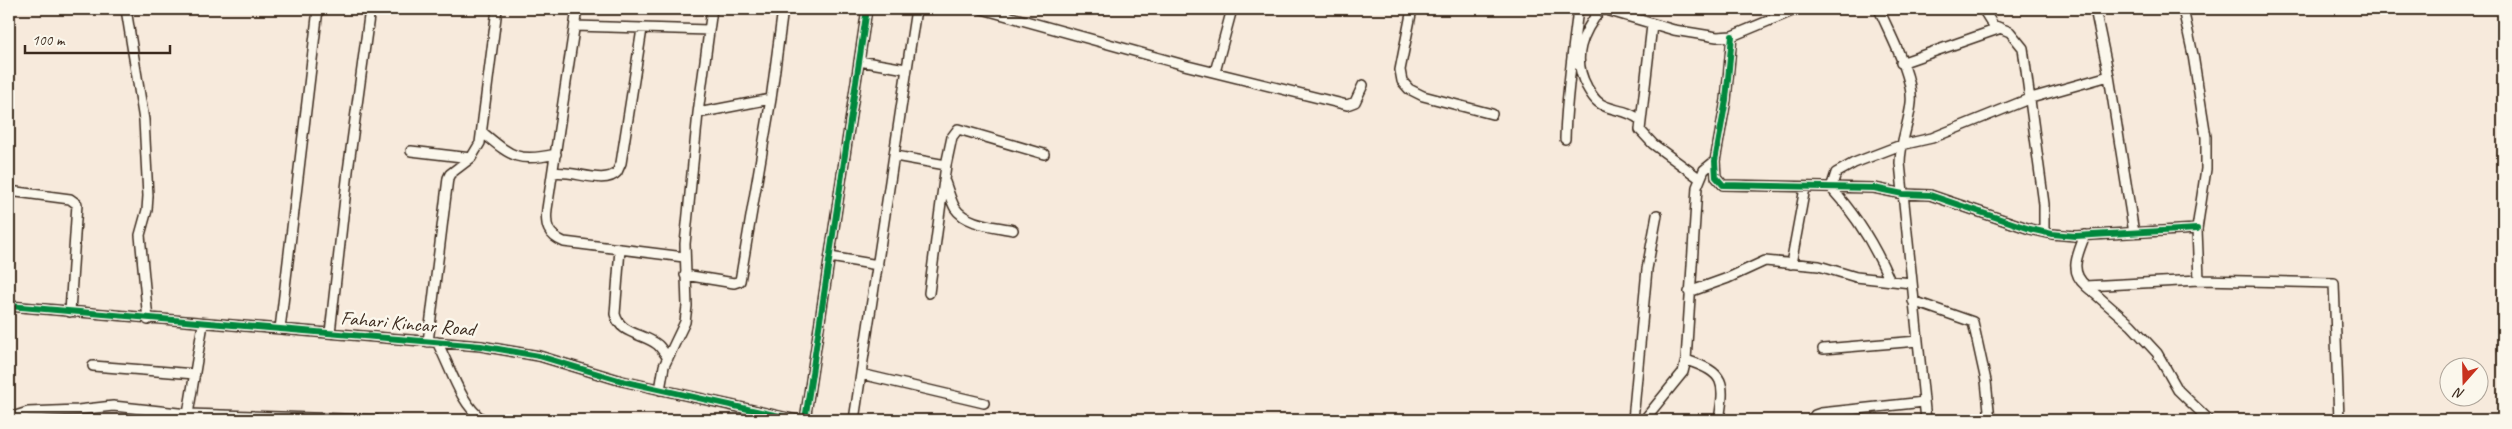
<svg xmlns="http://www.w3.org/2000/svg" width="2512" height="429" viewBox="0 0 2512 429" font-family="Caveat,sans-serif">
	<style>
		.lines { fill: none; stroke-linecap: round; stroke-linejoin: round }
		.minor-casing { stroke: #3b2a1e; stroke-width: 12 }
		.minor { stroke: #fbf7ec; stroke-width: 9 }
		.cycleway-casing { stroke: #fbf7ec; stroke-width: 9 }
		.cycleway { stroke: #00873e; stroke-width: 6 }
		.labels { text-anchor: middle; stroke-width: 5; stroke-linejoin: round; paint-order: stroke }
		.street-label { font-size: 20px; fill: #3b2a1e; stroke: #fbf7ec }
	</style>
	<rect width="100%" height="100%" fill="#f7eadc"/>
	<filter id="ink" filterUnits="userSpaceOnUse"><feTurbulence type="fractalNoise" baseFrequency=".02" numOctaves="2"/><feDisplacementMap in="SourceGraphic" scale="10" xChannelSelector="R" yChannelSelector="G"/><feConvolveMatrix kernelMatrix="1 2 1 2 8 2 1 2 1" color-interpolation-filters="sRGB"/></filter>
	<g filter="url(#ink)">
		<g class="lines">
			<defs>
				<path id="minor" d="M126,9L144,120L148,196L147,210L140,235L148,320
					M577,9L547,209C545,226 548,235 564,242L684,257
					M982,9L1188,66L1347,105L1355,102L1363,85
					M1412,9L1400,70L1402,81L1409,89L1423,96L1492,114
					M1601,9C1582,33 1571,58 1587,87C1590,92 1593,98 1598,102C1610,112 1626,108 1640,120
					M1603,9L1674,30L1717,37L1732,36L1797,9
					M1879,9C1889,33 1914,77 1911,103C1909,124 1900,142 1900,163L1926,420
					M1983,9L1993,25L2010,32L2023,48L2044,204V232
					M2095,9L2109,76L2134,233
					M2183,9L2193,55L2206,137V169L2197,229L2199,280
					M1652,25L1640,130L1653,144L1699,178
					M575,26L709,30
					M1732,36L1726,100L1715,161L1716,177L1723,185L1874,188L1903,194L1930,195L2030,229L2052,234L2075,236L2197,229
					M859,61L906,69
					M1901,63L2001,28
					M1215,72L1232,9
					M698,113L771,99
					M482,132C511,156 517,163 556,154
					M1565,139C1566,95 1573,52 1578,9
					M411,151L471,158
					M895,156L946,165L929,293
					M946,165L952,137L958,129L1044,154
					M553,173C571,169 605,186 617,172L621,163L642,29
					M945,182C948,190 951,201 955,208C966,225 995,226 1013,230
					M9,191L70,199L77,204L70,312
					M2085,235C2078,254 2068,271 2086,286L2199,280L2334,283L2339,420
					M620,249L615,314C620,335 644,333 658,345C662,349 665,354 668,358
					M830,257L878,265
					M1791,264L1805,188
					M685,275L734,283L740,281L771,99L783,9
					M1890,281C1875,246 1857,216 1831,188L1836,173L1854,163L1901,145L1932,138L2031,98L2109,76
					M2086,286L2131,325L2157,353L2178,390L2209,420
					M1689,292L1728,278L1765,261L1819,266L1856,277L1911,283
					M1913,301L1973,322L1986,381L1990,420
					M9,306L481,346L539,356L622,381L797,420
					M280,329L318,9
					M330,333L348,171L370,9
					M428,342L448,178L450,174L471,158L480,143L497,9
					M437,342C451,368 459,402 483,420
					M1823,349L1918,341
					M1686,360C1726,373 1725,382 1719,420
					M93,366L195,374
					M861,374L984,403
					M660,390L664,366L685,322L687,306L685,244L698,113L712,9
					M9,418L28,412L78,410L113,406L188,414L376,420
					M187,420L203,324
					M805,420L867,9
					M854,420L916,9
					M1633,420L1647,269L1657,215
					M1644,420L1683,372L1686,360L1697,187L1704,170L1715,161
					M1812,420L1815,415L1821,413L1924,402"/>
			</defs>
			<!-- minor casing -->
			<use href="#minor" class="minor-casing"/>
			<!-- minor -->
			<use href="#minor" class="minor"/>
			<defs>
				<path id="cycleway" d="M1732,36L1726,100L1715,161L1716,177L1723,185L1874,188L1903,194L1930,195L2030,229L2052,234L2075,236L2197,229
					M9,306L481,346L539,356L622,381L797,420
					M805,420L867,9"/>
			</defs>
			<!-- cycleway casing -->
			<use href="#cycleway" class="cycleway-casing"/>
			<!-- cycleway -->
			<use href="#cycleway" class="cycleway"/>
		</g>
	</g>
	<g class="labels">
		<!-- street labels -->
		<g class="street-label">
			<text transform="translate(408 323) rotate(5)" y="7">Fahari Kincar Road</text>
		</g>
	</g>
	<!-- margin -->
	<rect width="2512" height="429" fill="none" stroke="#fbf7ec" stroke-width="30"/>
	<rect x="15" y="15" width="2482" height="399" fill="none" stroke="#3b2a1e" stroke-width="2" filter="url(#ink)"/>
	<!-- north arrow -->
	<g transform="translate(2464 382) rotate(200)"><circle r="24" fill="#fbf7ec" stroke="#aea59a"/>
	<path d="M0-4L9 19L0 12L-9 19Z" fill="#c8321e"/>
	<text y="-8" font-size="14" font-weight="bold" text-anchor="middle" fill="#3b2a1e">N</text>
	</g>
	<!-- scale -->
	<path d="M25 45v8h145v-8" fill="none" stroke="#3b2a1e" stroke-width="2.5"/>
	<text x="32" y="45" font-size="15" fill="#3b2a1e" stroke="#fbf7ec" stroke-width="4" paint-order="stroke">100 m</text>
</svg>
